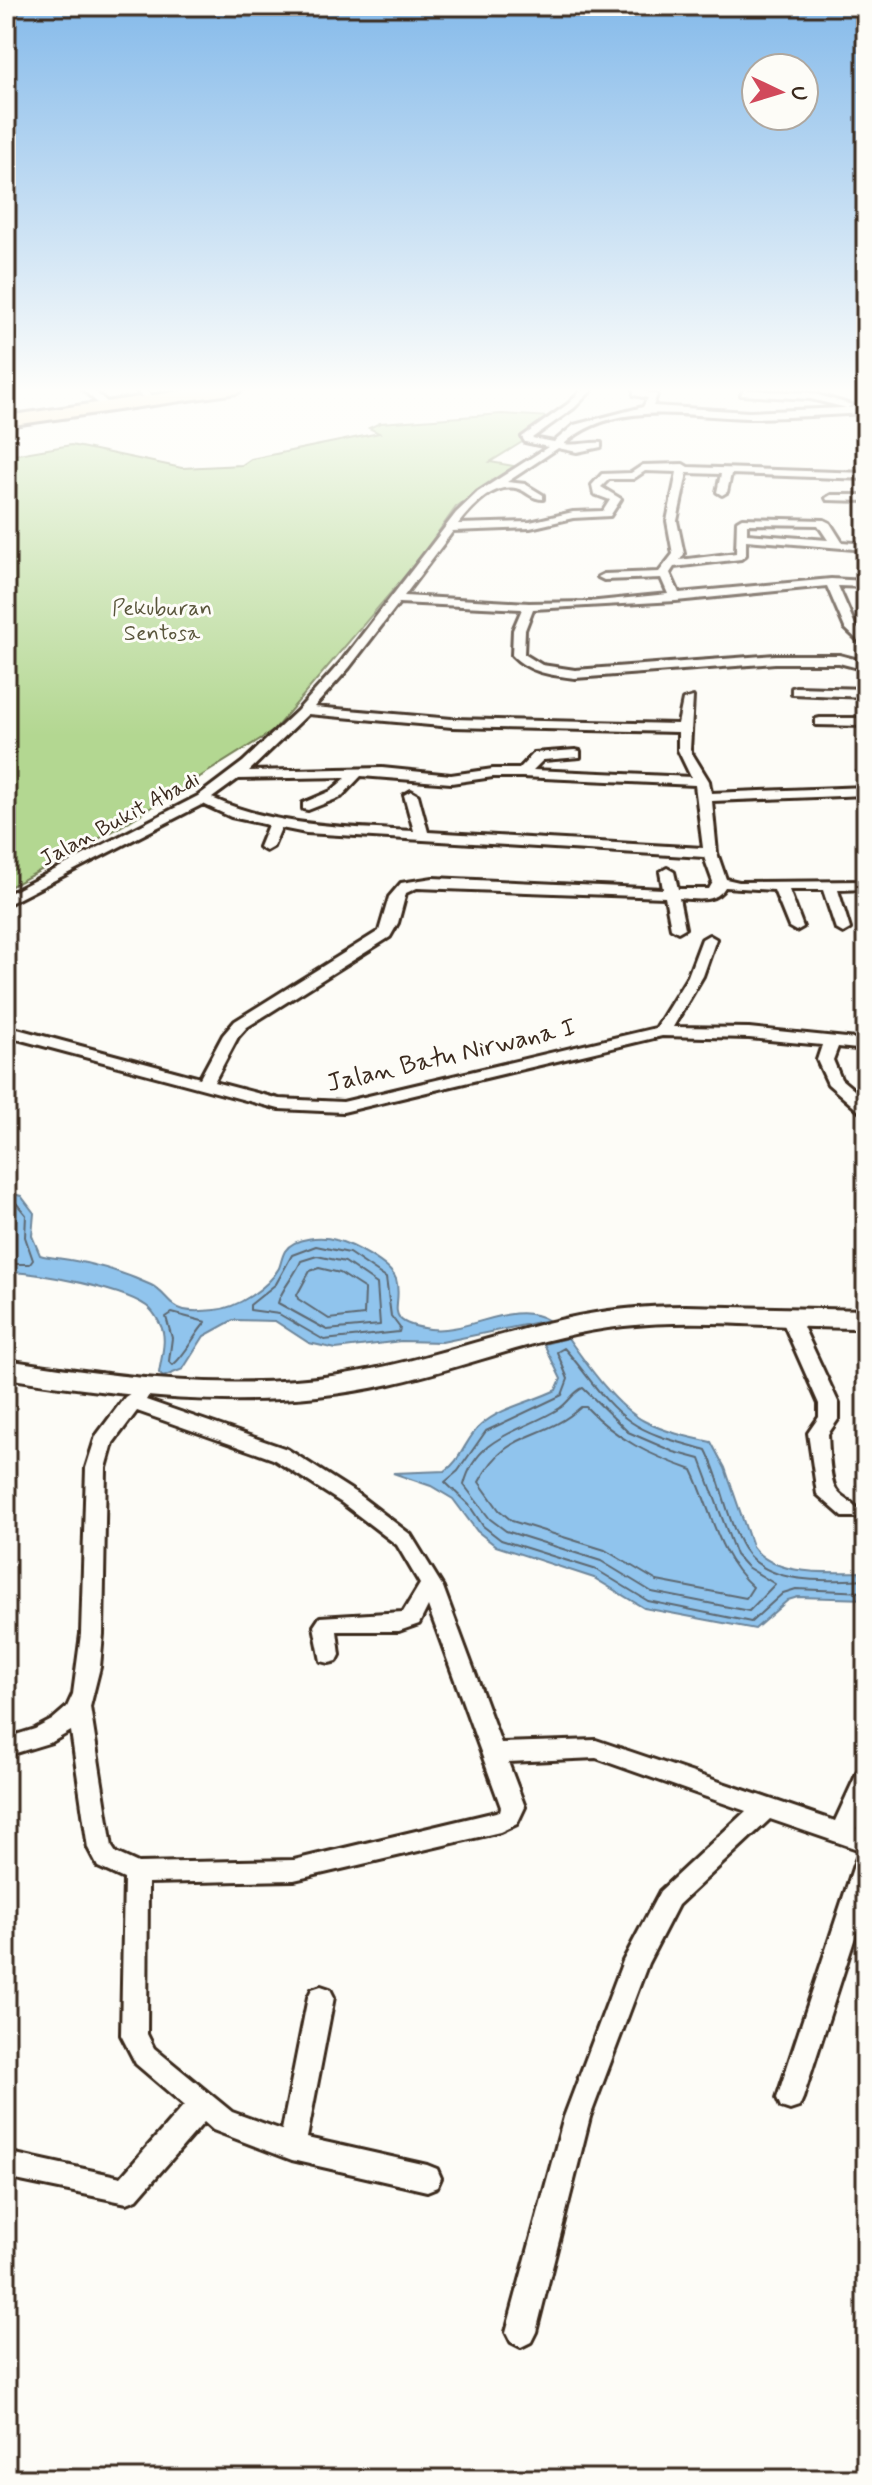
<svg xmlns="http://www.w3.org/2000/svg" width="872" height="2485" viewBox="0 0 872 2485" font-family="Mynerve,sans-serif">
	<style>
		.green { fill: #b3d791; stroke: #778058; stroke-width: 2 }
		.water { fill: #90c4ed; stroke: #6e869a; stroke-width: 2 }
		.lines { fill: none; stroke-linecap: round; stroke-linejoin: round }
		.shore { stroke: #5d6871; stroke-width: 2 }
		.street-casing { stroke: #3b2a1e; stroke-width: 6 }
		.secondary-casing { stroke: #3b2a1e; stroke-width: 6 }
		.highway-casing { stroke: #3b2a1e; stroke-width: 6 }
		.street { fill: #fdfcf7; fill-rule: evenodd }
		.secondary { fill: #fdfcf7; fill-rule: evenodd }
		.highway { fill: #faddab; fill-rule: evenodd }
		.labels { text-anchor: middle; stroke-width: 6; stroke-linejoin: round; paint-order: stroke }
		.far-park-label { font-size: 22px; fill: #59553b; stroke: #fdfcf7 }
		.far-street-label { font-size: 22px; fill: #3b2a1e; stroke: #fdfcf7 }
		.street-label { font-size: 26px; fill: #3b2a1e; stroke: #fdfcf7 }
	</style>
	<rect width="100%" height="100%" fill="#fdfcf7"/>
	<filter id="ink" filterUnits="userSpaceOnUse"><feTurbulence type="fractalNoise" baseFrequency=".0125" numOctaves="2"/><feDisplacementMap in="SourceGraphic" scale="16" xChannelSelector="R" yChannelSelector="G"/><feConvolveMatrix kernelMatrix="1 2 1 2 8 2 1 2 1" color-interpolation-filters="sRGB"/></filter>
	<g filter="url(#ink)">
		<!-- green -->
		<path class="green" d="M502,414L552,417L532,436L490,462L514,466L456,507L416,563L273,731L117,829L6,889V456L71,445L182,468L242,465L251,459L379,433L369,428L380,423Z"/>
		<!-- water -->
		<path class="water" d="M6,1192L21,1196L34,1213L32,1236L40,1255C50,1258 59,1258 70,1260C96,1264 127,1274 151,1285C164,1291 170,1307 184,1310C193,1312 206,1311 215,1310C237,1308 268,1288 279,1268C281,1263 282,1256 285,1251C294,1237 322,1236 336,1240C352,1244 390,1264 396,1279C404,1306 379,1322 430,1329C468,1334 513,1299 548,1320L442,1342L401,1341L336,1349L309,1343L275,1321L233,1320L204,1336L183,1369L163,1377L159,1373C161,1358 168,1338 160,1324C158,1320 153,1312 150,1309C131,1290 34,1271 6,1272Z
			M568,1338C586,1363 616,1407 644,1421C665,1432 688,1437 711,1442L725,1468L752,1546C775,1578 831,1572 866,1572V1599L798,1597L788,1600L755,1629L644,1608L594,1578L496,1546L477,1531L453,1499L431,1486L393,1473L445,1471C461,1461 466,1438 480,1426C501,1407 532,1402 556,1390L561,1379L544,1344Z"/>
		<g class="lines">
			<!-- shore -->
			<path class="shore" d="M6,1200L16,1203L26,1215L25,1237L33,1260L30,1264H6
				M316,1246L349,1253L386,1278L391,1316L400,1328L399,1332L324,1340L279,1314L250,1310V1305L276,1284L292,1255Z
				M317,1256L345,1262L377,1284L380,1325L327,1330L278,1303C281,1289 295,1276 301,1261Z
				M319,1268L340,1273L365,1289L364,1315L329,1319L298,1299L297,1295L310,1271Z
				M172,1313L206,1322C193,1336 187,1353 173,1365L169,1361L172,1338L166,1317Z
				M583,1388L628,1432L674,1452L700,1459L736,1555L747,1567L775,1584L749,1611L652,1592L601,1561L506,1531L490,1519L464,1485C477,1434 523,1432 560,1408C569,1402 574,1391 583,1388Z
				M581,1407H586C617,1440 650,1455 692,1470C712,1511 717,1555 753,1587L746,1598L657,1581L605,1550L512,1521L499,1510L479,1482C508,1427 541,1443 581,1407Z
				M866,1579C829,1581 767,1586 744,1549C726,1519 722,1481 706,1450C680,1442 653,1437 631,1422C603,1403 586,1372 564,1348L557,1352L568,1379L562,1395L486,1431L458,1471L445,1482L469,1505L483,1526L501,1540L597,1570L648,1601L751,1622L783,1593L796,1589L866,1592"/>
			<defs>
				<path id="street" d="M81,388H91L108,403L100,405Z
					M133,388H143L153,397L145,399Z
					M584,388H594L574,408L532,438L554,442L574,425L643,407L648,398L634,395V388H642V391L657,395L653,406L749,412L866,407V413C827,415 787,418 748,418C686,417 615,399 564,444C577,446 589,442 601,443V447L577,452L558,448L507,482L525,484L543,495V499C532,499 528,492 519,489C494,481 472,507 458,524L530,522L573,512L603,511L610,500L594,494L592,485L602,474L631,473L643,465L683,464L688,467L866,473V479L731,474L727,492L722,495L717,492L721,474L687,473L677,521L684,554L680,560L736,553L737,521L742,518L824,520L830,523L842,542L866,544V550L746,540V555L741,559L674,567L670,573L679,593L831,579L866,581V587L838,586L856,627L866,637V648L845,628L827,586L676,601L533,609L525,630L524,654L542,665L575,670L775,655H839L866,662V670L839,663H775L575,678C552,675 529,673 512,655L513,630L522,609L399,603L349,668L314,707L452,719L678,724L683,700L693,697L690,750L709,781L711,793L866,787V795L712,801L717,853L726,879L739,882L866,881V889L838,890L850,929L843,933L836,929L823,890H789L803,927L796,931L789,927L774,890L725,887C715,904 696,899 679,898L685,928L678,932L671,928L665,897L417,888L406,893L398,923L390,937L247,1027L238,1037L214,1082L279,1099L343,1102L656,1028L688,976L702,939L709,935L716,939L703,976L673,1027L749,1028L866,1040V1050L838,1047L833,1060L841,1079L866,1100V1113L860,1112L828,1084L817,1060L822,1045L749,1038L662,1036L343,1112L279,1109L6,1036V1026L200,1078L223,1035L235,1021L379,931L389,897L401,883L433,878L663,889L660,872L667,868L674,872L678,889H709L713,882L704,857L306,833L281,828L273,847L266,851L259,847L268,825L231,817L203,804L6,905V895L198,796L243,762L297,711L341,662L456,513L478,492L548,447L525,442L522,437L568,404ZM645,471L677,472L667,521L673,554L659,572L604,574L598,577L604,580L661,578L668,594L588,602L529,603L404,596L453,531L530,528L573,518L610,516L621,499L601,487L609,479H633ZM747,524L818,525L828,540L747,534ZM308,714L452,727L678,732V750L691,777L533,770L543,760L580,757V751L575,750L534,753L519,769H493L451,775L382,768L249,771ZM361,776L451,783L493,777H522L695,785L703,848L428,832L418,795L411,791L404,795L414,831C345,827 276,827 212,798L238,779L347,777L331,791L303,803V809L308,810L341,797Z
					M744,390L811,393L852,405L847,408L811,399L741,395Z
					M866,431V453L861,450V434Z
					M831,495H866V501L827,500L826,498Z
					M796,687L866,689V697L792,694V688Z
					M820,718H866V726L816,725V719Z
					M865,768L866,776L860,775L858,772Z
					M790,1312L799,1318L839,1404V1418L828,1434C829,1447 829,1481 837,1491C843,1499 854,1502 860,1512L857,1517H843L817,1494L808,1433L819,1417V1404L781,1318Z
					M139,1388L146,1390L149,1395L146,1400L287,1449L356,1493L411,1535L443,1587L501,1743L596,1740L835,1821L858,1771L866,1769V1805L856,1829L866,1832V1852L770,1819L678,1905L648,1963L590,2117L536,2332L531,2342L521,2347L511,2342L506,2332L564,2117L623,1961L660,1891L746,1811L596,1758L508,1762L525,1807L517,1824L500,1832L294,1880L148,1883L147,2034L154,2048L232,2112L282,2130L308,1997L312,1989L321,1986L330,1989L334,1997L307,2138L427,2165L437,2169L441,2178L437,2187L427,2191L292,2160L213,2130L204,2122L137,2199L127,2203L6,2178V2152L121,2177L184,2105L136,2064L121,2035L124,1879L98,1867L88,1848L71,1731L52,1742L6,1756V1738L35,1729L52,1720L67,1707L73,1694L81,1634L86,1468L96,1436L125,1397ZM137,1411L273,1459L342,1503L397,1545L420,1584L403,1612L320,1617L314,1626L321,1661L329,1663L337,1661L340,1655L337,1631H399L419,1624L428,1606L501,1807L500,1811L294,1860L138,1863L116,1853L112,1847L90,1707L100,1667L103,1634L106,1468L113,1443Z
					M866,1855V1903L803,2098L799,2107L790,2110L781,2107L777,2098L854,1865L857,1858Z"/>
				<path id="secondary" d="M685,1306L866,1310V1328C786,1329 704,1317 624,1326C544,1334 469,1367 390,1384C262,1413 135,1398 6,1378V1360C117,1377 228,1392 339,1375C416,1364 489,1336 564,1319C604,1310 644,1306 685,1306Z"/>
				<path id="highway" d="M203,388H246L237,393L6,426V416Z"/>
			</defs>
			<!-- street casing -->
			<use href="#street" class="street-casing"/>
			<!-- secondary casing -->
			<use href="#secondary" class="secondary-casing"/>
			<!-- highway casing -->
			<use href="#highway" class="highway-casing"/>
			<!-- street -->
			<use href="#street" class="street"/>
			<!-- secondary -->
			<use href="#secondary" class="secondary"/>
			<!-- highway -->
			<use href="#highway" class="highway"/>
		</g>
	</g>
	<!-- sky -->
	<linearGradient id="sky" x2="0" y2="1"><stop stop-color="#85baea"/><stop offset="0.53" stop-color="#fefefb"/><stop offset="1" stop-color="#fefefb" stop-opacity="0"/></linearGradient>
	<rect width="872" height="736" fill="url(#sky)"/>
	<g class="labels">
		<!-- far-park labels -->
		<g class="far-park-label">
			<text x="162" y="615">Pekuburan<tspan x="162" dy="25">Sentosa</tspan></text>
		</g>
		<!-- far-street labels -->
		<g class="far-street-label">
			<text transform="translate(119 818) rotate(-28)" y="8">Jalan Bukit Abadi</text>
		</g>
		<!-- street labels -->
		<g class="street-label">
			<text transform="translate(451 1054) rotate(-13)" y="9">Jalan Batu Nirwana I</text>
		</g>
	</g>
	<!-- margin -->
	<rect width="872" height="2485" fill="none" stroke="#fdfcf7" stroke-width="32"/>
	<rect x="16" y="16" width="840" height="2453" fill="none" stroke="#3b2a1e" stroke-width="3" filter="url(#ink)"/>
	<!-- north arrow -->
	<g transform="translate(780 92) rotate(94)"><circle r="38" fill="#fdfcf7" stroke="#afa8a0" stroke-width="2"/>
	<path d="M0-6L14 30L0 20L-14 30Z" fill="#d1495b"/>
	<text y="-12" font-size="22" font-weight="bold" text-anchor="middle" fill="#3b2a1e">U</text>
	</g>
</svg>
